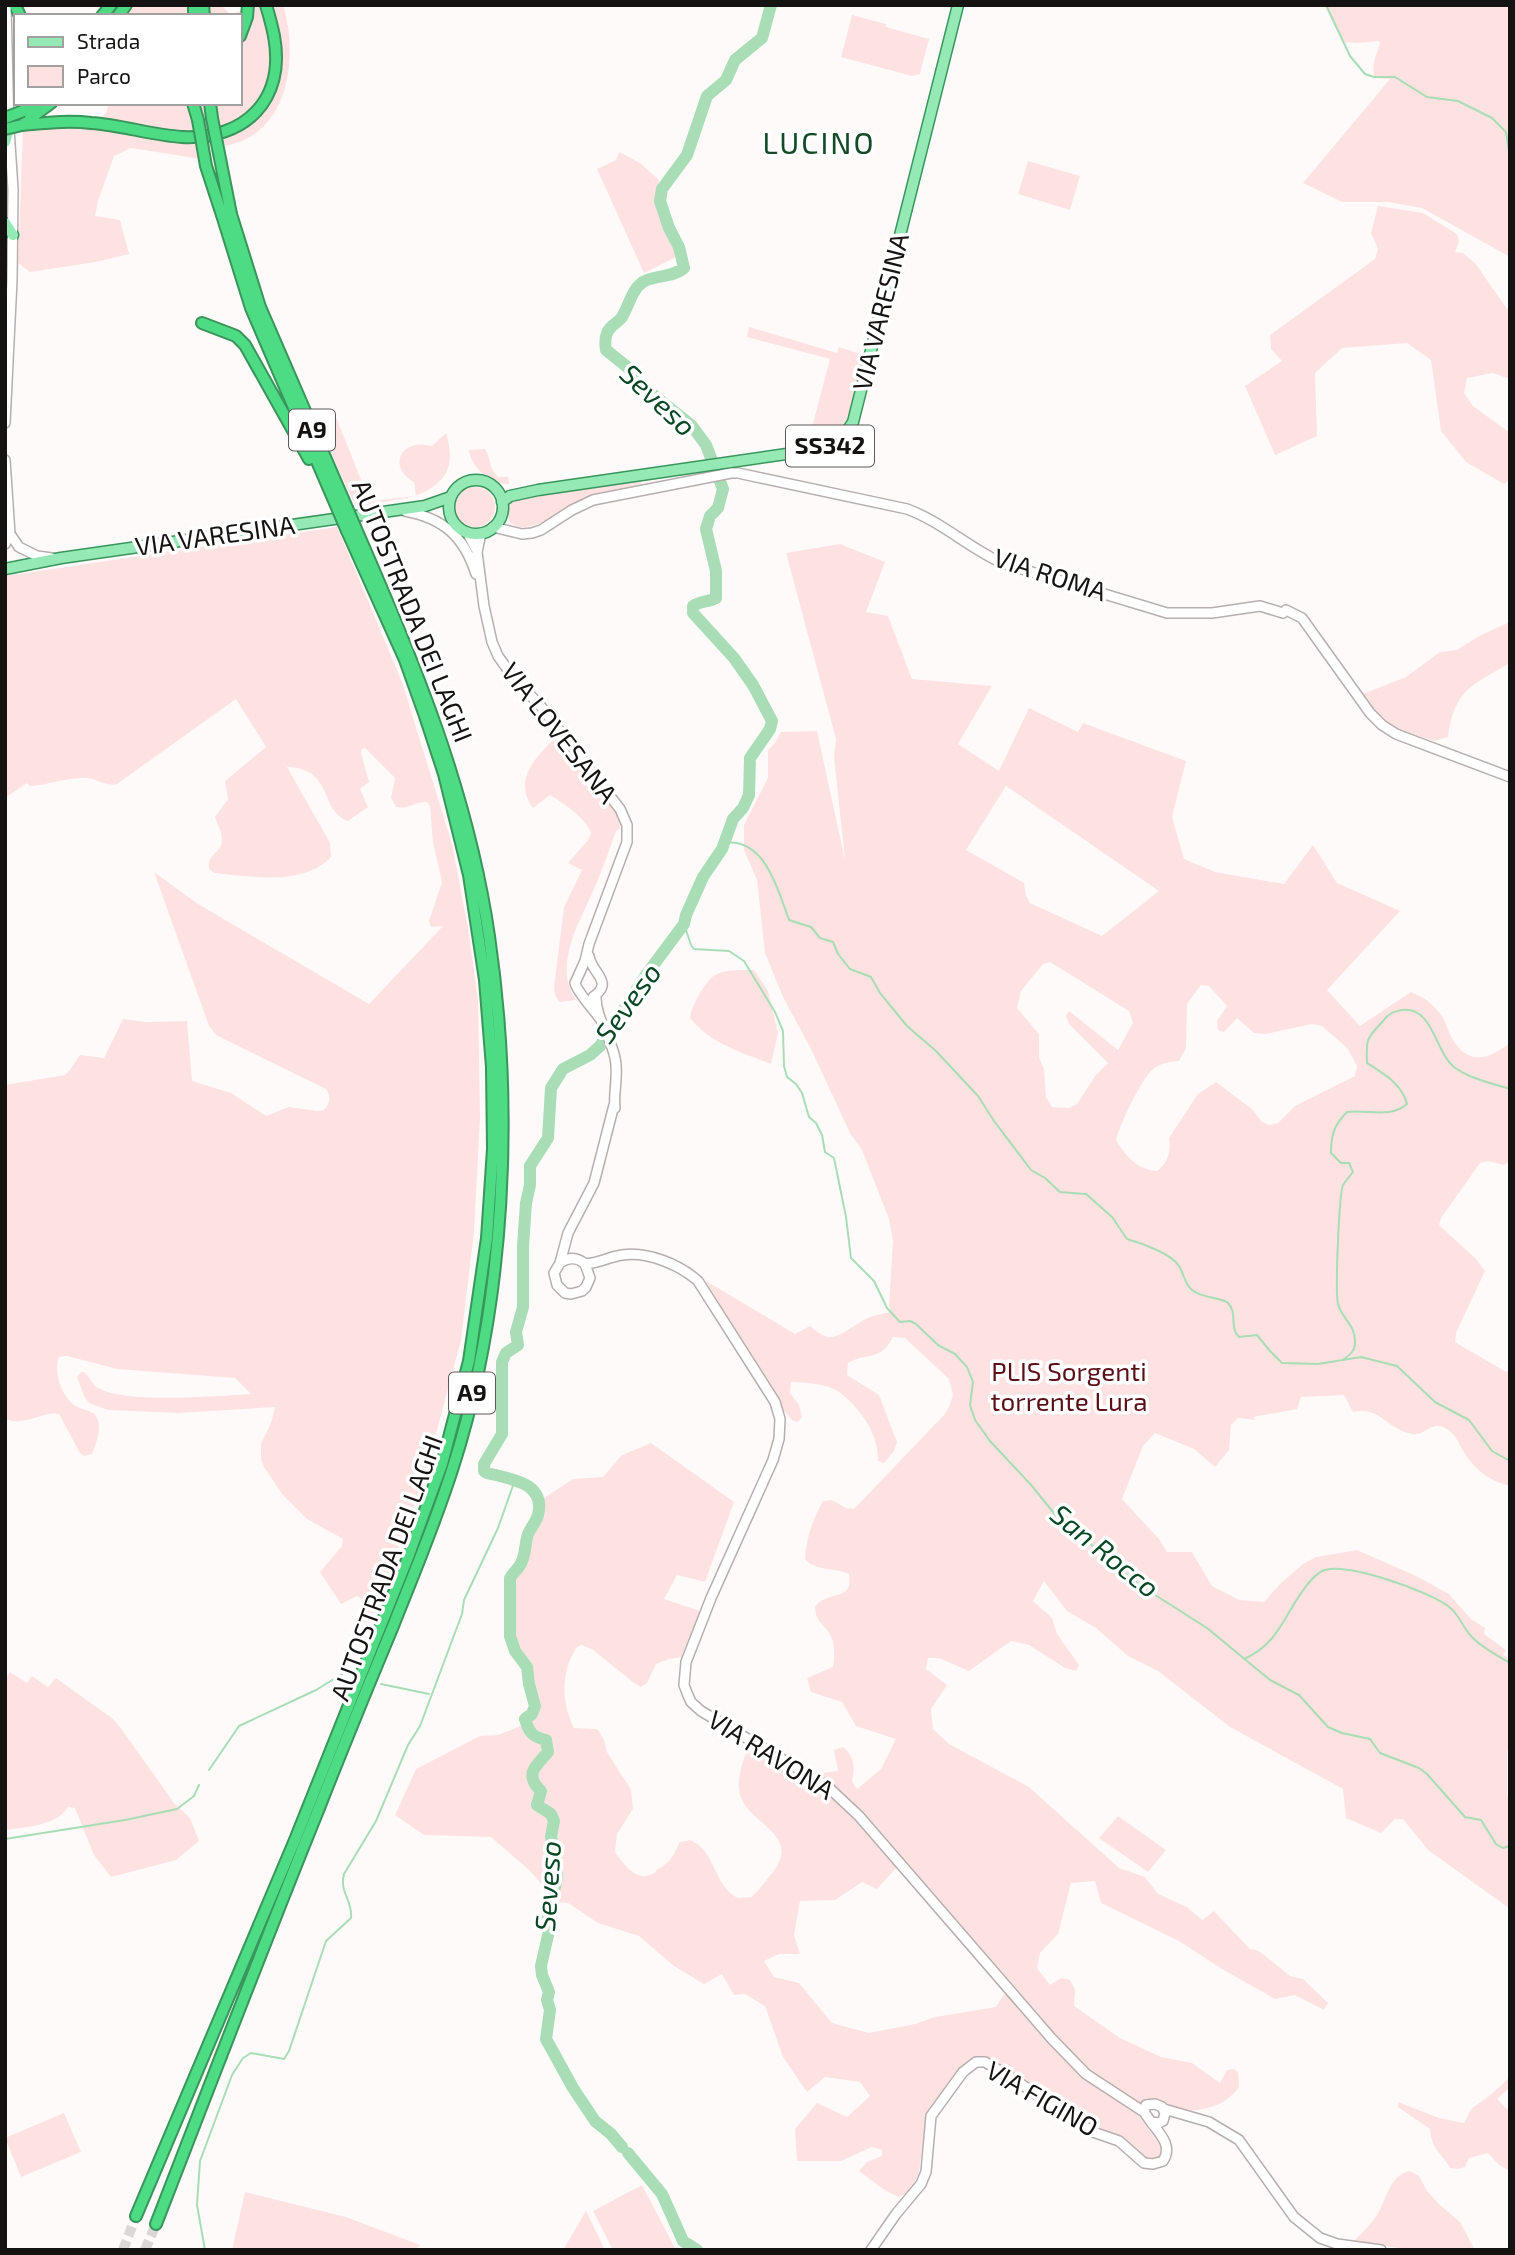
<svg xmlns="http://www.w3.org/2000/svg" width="1515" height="2255" viewBox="0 0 1515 2255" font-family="'Exo 2',sans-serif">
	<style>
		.green { fill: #fde2e1; fill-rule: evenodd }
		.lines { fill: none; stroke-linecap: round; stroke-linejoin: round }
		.stream { stroke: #a8ddb6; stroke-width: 2 }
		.river { stroke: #a8ddb6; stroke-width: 12 }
		.highway-tunnel { stroke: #dcd7d7; stroke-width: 10; stroke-dasharray: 10 5; stroke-linecap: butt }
		.secondary-casing { stroke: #b7afaf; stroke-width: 12 }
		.primary-casing { stroke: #39955c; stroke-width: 13 }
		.highway-casing { stroke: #39955c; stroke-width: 14 }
		.secondary { stroke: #fff; stroke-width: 9 }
		.primary { stroke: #94e9b5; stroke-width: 10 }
		.highway { stroke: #4ddb84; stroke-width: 10 }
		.highway-bridge-casing { stroke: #39955c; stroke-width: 14; stroke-linecap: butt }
		.highway-bridge { stroke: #4ddb84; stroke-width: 10 }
		.labels { text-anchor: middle; stroke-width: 7; stroke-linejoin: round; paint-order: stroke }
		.shield { fill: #fff; stroke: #5b5a59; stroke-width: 2 }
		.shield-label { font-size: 24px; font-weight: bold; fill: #151312 }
		.street-label { font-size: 26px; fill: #151312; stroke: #fff }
		.park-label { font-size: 26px; fill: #5b1017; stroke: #fff }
		.water-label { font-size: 28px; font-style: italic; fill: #084724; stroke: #fff }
		.quarter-label { font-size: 30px; letter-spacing: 2px; fill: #134a28; stroke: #fff }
	</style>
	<rect width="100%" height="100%" fill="#fffafa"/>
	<!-- green -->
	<path class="green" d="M129,5H221L231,15L242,10L252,9V5H283C298,53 291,128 233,144C223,147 210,146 200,147L201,159L131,148L114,156L98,201L95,216L120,220L129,254L96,262L30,272L18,263L23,130L87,127L106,114L109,103H240V16H121Z
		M1324,5H1510V257L1422,208L1388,202H1342L1303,183L1390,79L1376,78C1369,68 1377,54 1380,43L1379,41L1356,43L1343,42Z
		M852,15L886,24V27L929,39L920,74L912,76L841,57Z
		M619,152L640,163L659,180L655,200L678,256L644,273L597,169L616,160Z
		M1028,161L1080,176L1070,210L1018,194Z
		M1378,206L1423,213L1457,234L1459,242L1455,252L1463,253L1475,263L1510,313V379L1493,373L1467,378L1464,393L1473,406L1510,433V480L1504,484L1466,462L1441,431L1431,360L1407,343L1342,348L1315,373L1317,436L1275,455L1245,386L1282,361L1271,349L1270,335L1375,259L1378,249L1371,233Z
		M749,327L837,353L839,347L863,355C863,369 848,425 838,435C830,442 817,444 807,446L830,359L747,337Z
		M334,412L368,497L372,501L416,496L414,482C387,468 400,437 432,446L446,433C457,468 445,485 412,497L356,507L315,419Z
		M485,449C491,458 489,470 498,477H508L509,484C492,485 470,467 469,450Z
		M637,481L641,482L642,487C626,489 608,490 592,495C572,501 518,550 506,514L509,505L516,499Z
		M455 507a20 20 0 1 1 40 0a20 20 0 1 1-40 0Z
		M337,527L402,682L452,844L468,928L478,1000L480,1117L474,1232L461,1340L424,1479L370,1623L363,1622L362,1619V1599L357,1596L341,1604L320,1572L342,1546L343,1539L307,1519L282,1494L264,1467L261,1459V1444L271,1423L275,1407L178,1413L108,1410L89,1403L84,1396L77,1377L81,1372H84C90,1377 92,1385 98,1388C126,1404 217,1396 251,1394L235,1378L117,1369L67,1356L59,1357C53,1372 62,1398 76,1406C82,1410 92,1410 96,1416C103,1426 96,1444 92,1454L84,1456L80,1453L59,1414C41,1411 27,1427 5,1419V1085L65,1075L69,1071L80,1055L104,1058L123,1019L147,1022L187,1021L192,1081L231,1093L266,1116L289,1107L317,1111L324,1110C330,1104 331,1096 326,1089L216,1035L209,1026L154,872L198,904L369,1004L443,926L431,927L429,921L442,882L433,842L430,806L427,802C416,801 408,810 396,807L391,798L395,778L365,748L362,749L361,753L369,782L360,789L368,807L348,821C319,811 334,768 287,767L330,843L331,857C305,885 256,877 223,874L214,873L209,869C207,853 223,852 222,839C222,832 217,824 215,817L228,799L225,781L266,747L236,699L117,784C105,787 97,778 85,778C66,777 49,785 30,786L27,783L5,798V576Z
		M840,544L885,562L866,612L888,616L912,679L992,686L958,744L999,771L1029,708L1078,732L1083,723L1186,761L1172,817L1184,859L1215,872L1284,884L1313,845L1337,883L1400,911L1327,990L1360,1026L1411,992C1424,997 1433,1004 1441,1015C1447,1023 1448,1033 1453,1040C1470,1067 1490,1058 1510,1043V1161L1504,1165L1488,1161L1480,1163L1441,1218L1439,1225L1476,1259L1485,1271L1456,1333L1455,1342L1506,1372L1510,1369V1486C1489,1481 1474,1469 1463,1451C1459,1443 1455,1434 1447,1429C1431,1419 1425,1437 1412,1434C1388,1430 1380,1406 1353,1412L1344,1395L1301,1397L1297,1409L1253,1417L1256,1420L1238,1418L1231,1425L1229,1450L1215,1467L1194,1449L1155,1433L1143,1446L1122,1499L1159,1539L1167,1552H1192L1212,1586L1239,1600L1264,1602L1280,1584L1303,1564L1316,1557L1357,1550L1416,1576L1449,1594L1471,1619L1485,1628L1484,1634L1506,1650L1503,1655L1510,1659V1747L1507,1752V1796L1510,1798V1911L1509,1908L1428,1850L1403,1819H1395L1381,1833L1346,1818L1343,1789L1230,1727L1158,1671L1128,1656L1096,1628L1067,1611L1044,1581L1033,1601L1052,1618L1057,1634L1079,1665L1076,1671L1065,1668L1029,1645L1011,1641L969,1671L939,1658H928L926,1669L947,1685L931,1709L933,1729L949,1744L1029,1787L1119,1868L1145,1877L1158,1894L1187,1907L1202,1920L1214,1911L1250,1949L1259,1951L1290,1976L1303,1979L1328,2003L1324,2010L1295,1995L1275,1999L1222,1969L1179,1941L1101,1903L1095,1881L1071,1883L1058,1934L1040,1953L1037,1968L1050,1985L1061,1978L1070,1980L1075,1989L1074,2006L1120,2038L1161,2057L1192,2063L1220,2083L1227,2070L1234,2069L1238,2072L1239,2087C1215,2121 1168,2109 1132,2107L1162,2148V2156L1152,2160H1145L1098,2126L1082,2119L983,2057L961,2068L926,2114L919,2173L910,2192L898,2197L883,2189L859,2171L867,2162L882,2156V2150L872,2147L841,2161H797L795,2129L817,2103L847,2117L870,2096L860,2082L825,2077L807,2092L783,2057L765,2006L745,1994L734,1995L722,1974L704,1984L674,1966L639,1936L598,1923L568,1903L558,1902L529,1870L491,1837L424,1835L395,1815L416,1769L480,1736L498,1735L530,1722L537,1703L534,1676L514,1638V1578L541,1513V1500L573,1479L603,1477L622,1455L651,1443L734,1502L705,1582L677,1575L664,1599L706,1613L688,1656L669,1659L656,1664L647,1683L641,1687L634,1683L592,1649L581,1645L576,1648C561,1673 561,1702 574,1728L596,1729L599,1731L604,1740L607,1752L631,1790L633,1809L617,1834L615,1852C623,1863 635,1881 650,1875C658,1872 653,1872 660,1868C672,1861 673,1855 680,1842L690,1840C716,1850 713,1886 738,1898L751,1897C760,1890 766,1880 773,1872C802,1834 749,1825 740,1795C735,1777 746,1754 752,1737L821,1773L838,1771L834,1750L843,1747C855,1757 855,1767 852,1781L857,1789L881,1769L896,1739L856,1726L842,1702L811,1692L807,1678L833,1667C835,1656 835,1642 829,1633C822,1623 815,1620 815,1607C827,1589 854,1603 849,1574C835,1567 816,1572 805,1559C806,1539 813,1518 823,1501L832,1500L846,1508L854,1509L944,1415L949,1407L953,1395L949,1379L905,1338L893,1337C881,1362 866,1352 848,1363L847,1375L879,1395L897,1442L894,1451L884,1463L878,1461C879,1435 860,1407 839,1392C826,1383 806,1383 791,1382L790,1393L799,1405L802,1417L798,1422L792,1420L776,1402L706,1281L795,1334L810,1326C832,1346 838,1335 859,1323C869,1316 880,1314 891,1312L889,1305L893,1241L889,1219L862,1150L850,1133L811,1049L783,997L765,953L757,880L744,850V825L768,778V750L775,743L781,732L817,731L845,860L834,757L836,739L786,553ZM1006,786L1159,891L1102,936L1030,903L1026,896L1024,883L966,850ZM1050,962L1129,1011L1133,1023L1118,1050L1069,1011L1066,1016L1069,1024L1108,1063L1096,1075L1077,1104L1069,1108L1052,1107L1046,1097L1044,1069L1039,1057V1034L1017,1008L1021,991L1043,964ZM1201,985L1209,986L1227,1006L1217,1021L1218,1030L1224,1032L1237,1018L1254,1033L1265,1034L1312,1024L1322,1026L1348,1049L1357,1066L1355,1076L1295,1106L1278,1123L1270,1125L1262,1122L1252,1109L1216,1082L1198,1094L1169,1138C1171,1151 1168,1163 1157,1171C1136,1169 1126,1156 1116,1140C1120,1124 1141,1080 1152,1070C1160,1063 1169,1062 1179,1061L1186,1048L1187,1004ZM897,1867L1006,1991L996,2007L935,2017L915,2024L869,2033L832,2023L799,1983L774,1977L764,1961L779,1954H800L794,1935L800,1901L835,1900L862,1882L877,1889Z
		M1510,622V663C1471,686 1455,689 1448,737L1434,741L1384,724L1363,694L1406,677L1440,652L1457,650L1481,635Z
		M564,729L619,812L620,828L616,831C610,848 604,865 597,882C583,917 551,964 576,1000L559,1002L555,995L554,987L564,907L582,870L568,863L588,840L591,833C585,817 564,804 550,795L533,808C509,776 544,750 564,729Z
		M754,970L768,991L778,1033L771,1064C741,1052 711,1044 690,1018C691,1007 705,981 715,975C726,969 742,970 754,970Z
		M10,1672L27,1683L32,1676L48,1687L56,1678L113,1719L120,1727L174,1803L190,1818L199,1841L176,1860L111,1877L94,1855L75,1808L68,1807C57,1826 24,1827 5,1830V1680Z
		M1118,1816L1166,1850L1148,1872L1099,1838Z
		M1510,2077V2092L1507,2090L1497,2099L1510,2112V2171L1499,2165L1488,2153L1469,2158L1465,2167L1458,2169L1450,2168C1440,2150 1432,2151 1430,2129L1398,2107V2102L1439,2118L1464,2123L1472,2108L1488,2097Z
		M64,2113L81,2152L21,2177L5,2138Z
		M1410,2171L1419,2176L1427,2191L1440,2205L1460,2222L1475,2250H1410L1354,2241C1362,2233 1371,2224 1377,2215C1387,2199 1389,2175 1410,2171Z
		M642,2185L676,2250H613L593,2211Z
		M245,2192L346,2217L420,2245L414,2250H232Z
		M586,2211L605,2250H563Z"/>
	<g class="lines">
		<!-- stream -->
		<path class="stream" d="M1326,5L1350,56L1365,74L1374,77H1395L1427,97L1458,101L1492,118L1506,132L1510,157
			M724,843C765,837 778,890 789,920L811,927L820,938L833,942L838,954L850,969L871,977L880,993L907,1026L936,1051L978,1096L994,1121L1031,1170L1045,1178L1060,1192L1086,1194L1112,1217L1127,1239C1141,1243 1172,1254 1179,1266C1184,1274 1185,1285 1192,1290C1203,1299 1222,1297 1228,1303C1238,1313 1229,1328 1239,1337L1257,1335L1270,1351L1282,1363L1318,1364L1361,1357L1397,1366L1435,1402L1469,1420L1492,1451L1510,1461
			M684,924L691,945L694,949L729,951L744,961L775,1012L783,1031L784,1066L787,1077L796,1084L802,1093L809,1117L816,1123L822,1135L825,1152L834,1158L846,1217L851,1258L874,1281L887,1308L900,1322L910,1321L916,1324L938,1345L955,1354L967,1367L973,1382L970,1405L975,1420L990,1441L1032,1486L1061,1522L1085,1537L1094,1548L1141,1586L1207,1628L1270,1680L1299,1695L1328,1727L1342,1733L1370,1739L1380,1753L1419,1768L1427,1774L1465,1817L1481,1820L1496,1844L1503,1848L1510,1846
			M1344,1359C1350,1355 1355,1351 1355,1343C1356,1325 1342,1319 1338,1304C1335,1292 1339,1195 1343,1185C1346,1180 1350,1176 1353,1172L1349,1163H1341L1331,1153C1331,1135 1334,1125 1347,1112C1367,1109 1390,1119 1407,1104C1402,1084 1384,1074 1367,1063C1366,1036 1367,1039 1384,1020C1389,1013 1393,1012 1402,1010C1433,1006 1435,1052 1454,1067C1470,1079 1491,1083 1510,1089
			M1244,1659C1282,1643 1286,1607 1312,1579C1315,1576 1321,1571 1325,1570C1349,1563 1428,1591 1448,1606C1460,1614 1463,1630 1474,1639C1483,1648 1498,1656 1510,1663
			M381,1684L429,1694
			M209,1770L239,1726L316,1690L347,1671
			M5,1839L125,1820L177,1809L194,1796L199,1785
			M205,2250L197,2205L200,2161L232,2075L243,2058L251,2053L284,2059L289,2051L326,1941L351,1918C353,1901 339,1892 344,1874L376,1821L408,1745L420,1726L462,1614L464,1600L498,1528L515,1480"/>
		<!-- river -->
		<path class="river" d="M622,2147L611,2134L595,2121L573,2088L546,2039L550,2010L547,2000L549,1992L542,1975L541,1966L549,1931L546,1912L554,1891L557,1878L556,1859L551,1837L554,1821L551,1814L537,1805L541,1791C523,1774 537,1765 548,1752L546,1740C533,1737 529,1733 525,1719L532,1714L535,1706L529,1684L527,1667L515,1651L510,1636V1578C514,1571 520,1568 522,1561C526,1552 525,1542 528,1534C531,1527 536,1522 538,1515C546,1482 510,1479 487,1473L484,1471V1464L502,1434V1362L506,1353L518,1345L516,1332L523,1307V1246L526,1203L530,1185V1166L548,1138L551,1088L563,1069L590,1055L600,1046L646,975L684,924L686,915L703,877L722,849L733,819L743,808L749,795L750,758L770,729L772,721L753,685L734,658L693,613V606C701,601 709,602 716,598V571L706,529L710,516L718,508L723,489L706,445L692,426L641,385L631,370L606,350C605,344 605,338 607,333C610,325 618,323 622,317C630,304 632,286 647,280C660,275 673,277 684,268L679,247L669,228L660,201L662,189L687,155L707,96L726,80L735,60L762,38L771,5
			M628,2153L662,2194L683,2241L697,2250"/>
		<!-- highway-tunnel -->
		<path class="highway-tunnel" d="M123,2250L136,2216
			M145,2250L156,2224"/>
		<defs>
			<path id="secondary" d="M5,423L12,280L13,189L9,129L6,5
				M5,460L10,534L19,547L37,556L52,558
				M405,511C443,518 464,536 476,574
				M493,527L522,534L532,533L541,530L572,510L593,500L731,473H738L907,509C942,522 969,548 1002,563L1167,613H1212L1260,606L1283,613L1286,610L1302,618L1370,713L1382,725L1396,734L1510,777
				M467,532L476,549
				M481,533L477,552L484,606L492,642L498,656L515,680L539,704L620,809L627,825V842L589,944L585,961L575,983C577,992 594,1010 601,1020
				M5,544L10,534
				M589,956C591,973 615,982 593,997
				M596,995C595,1017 611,1037 615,1058C619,1075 613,1092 615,1108
				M560,1263C569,1257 577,1257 585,1264L590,1278L586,1287L582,1291L571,1294L565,1293L557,1285L554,1273L560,1263L568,1233L594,1183L614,1105
				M585,1264C599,1263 609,1257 622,1255C648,1251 680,1265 698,1281L775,1402L780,1419L779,1439L773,1460L711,1598L686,1662L684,1685L687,1693L691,1702L701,1711L827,1786L859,1816L1052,2039L1086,2074L1144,2112
				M1155,2104L1162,2107L1165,2113L1163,2121L1159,2123L1151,2122L1144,2112L1146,2105Z
				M1164,2109L1209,2122L1239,2140L1294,2217L1320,2238L1337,2244L1381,2250
				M871,2250L896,2214L921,2184L926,2172L931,2116L963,2072L976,2062H985L1012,2078L1093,2132L1119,2141L1144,2163L1153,2164L1163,2161C1173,2146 1160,2134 1151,2122"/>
			<path id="primary" d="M5,142L9,129
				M5,223L13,235
				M449 507a27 27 0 1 1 54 0a27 27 0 1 1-54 0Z
				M502,502L510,496L538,490L821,449L842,439L853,422L958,5
				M5,569L61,558L425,506L451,497"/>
			<path id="highway" d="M15,5L20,16
				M194,5V16
				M203,5L204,16
				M102,16L111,5
				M118,16L126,5
				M240,36L247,17L248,5
				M193,103L198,120
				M210,103L212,118
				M23,111L35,103
				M24,123L51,103
				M22,125C45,123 68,120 91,123C122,125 151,135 182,137C244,140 286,101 274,36C272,26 269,15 266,5
				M231,214L260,307L347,508
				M222,215L251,308L338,510
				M202,323L236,336L245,345L309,459
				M136,2216L295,1840L407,1560L442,1464L469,1361L487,1238L493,1149L492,1067L485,980L469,875L444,774L425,716L405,660L347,531
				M156,2224C210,2085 263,1946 319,1808C343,1747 368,1686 393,1626C414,1573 436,1521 453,1467C506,1302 514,1107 489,936C468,792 414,661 356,529"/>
		</defs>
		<!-- secondary casing -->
		<use href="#secondary" class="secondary-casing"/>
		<!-- primary casing -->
		<use href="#primary" class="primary-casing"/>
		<!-- highway casing -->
		<use href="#highway" class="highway-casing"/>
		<!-- secondary -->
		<use href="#secondary" class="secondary"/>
		<!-- primary -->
		<use href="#primary" class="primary"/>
		<!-- highway -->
		<use href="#highway" class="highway"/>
		<defs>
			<path id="highway-bridge" d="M5,118L23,111
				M212,118L231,214
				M198,120L206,166L222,215
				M5,129L22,125
				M347,508L356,529
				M338,510L347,531"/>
		</defs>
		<!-- highway-bridge casing -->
		<use href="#highway-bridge" class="highway-bridge-casing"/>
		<!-- highway-bridge -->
		<use href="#highway-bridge" class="highway-bridge"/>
	</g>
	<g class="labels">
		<!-- shield labels -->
		<g class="shield">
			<rect x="289" y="409.5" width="46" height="41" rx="5"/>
			<rect x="786" y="425.5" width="88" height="41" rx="5"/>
			<rect x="449" y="1372.5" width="46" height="41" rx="5"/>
		</g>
		<g class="shield-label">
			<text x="312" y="438">A9</text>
			<text x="830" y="454">SS342</text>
			<text x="472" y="1401">A9</text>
		</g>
		<!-- street labels -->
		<g class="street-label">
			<text transform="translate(881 312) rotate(-76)" y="9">VIA VARESINA</text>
			<text transform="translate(215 536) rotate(-8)" y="9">VIA VARESINA</text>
			<text transform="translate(1050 575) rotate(18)" y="9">VIA ROMA</text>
			<text transform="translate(412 611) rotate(68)" y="9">AUTOSTRADA DEI LAGHI</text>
			<text transform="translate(559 733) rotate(52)" y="9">VIA LOVESANA</text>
			<text transform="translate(387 1568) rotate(-70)" y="9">AUTOSTRADA DEI LAGHI</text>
			<text transform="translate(771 1755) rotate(32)" y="9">VIA RAVONA</text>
			<text transform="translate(1042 2099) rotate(30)" y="9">VIA FIGINO</text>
		</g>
		<!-- park labels -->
		<g class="park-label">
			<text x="1069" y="1381">PLIS Sorgenti<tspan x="1069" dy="30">torrente Lura</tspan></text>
		</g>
		<!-- water labels -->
		<g class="water-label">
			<text transform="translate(658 400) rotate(43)" y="10">Seveso</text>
			<text transform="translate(628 1003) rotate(-54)" y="10">Seveso</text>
			<text transform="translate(1105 1551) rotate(39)" y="10">San Rocco</text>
			<text transform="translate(548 1886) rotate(-86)" y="10">Seveso</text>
		</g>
		<!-- quarter labels -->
		<g class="quarter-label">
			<text x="819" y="154">LUCINO</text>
		</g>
	</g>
	<!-- border -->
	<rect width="1515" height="2255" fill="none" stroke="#151312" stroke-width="14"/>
	<!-- legend -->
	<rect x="14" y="14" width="228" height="91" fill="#ffffff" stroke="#a1a1a0" stroke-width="2"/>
	<rect x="28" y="37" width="35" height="10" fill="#94e9b5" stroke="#a1a1a0" stroke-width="2"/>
	<text x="77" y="49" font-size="21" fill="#151312">Strada</text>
	<rect x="28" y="66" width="35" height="21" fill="#fde2e1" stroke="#a1a1a0" stroke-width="2"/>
	<text x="77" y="84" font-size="21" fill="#151312">Parco</text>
</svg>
